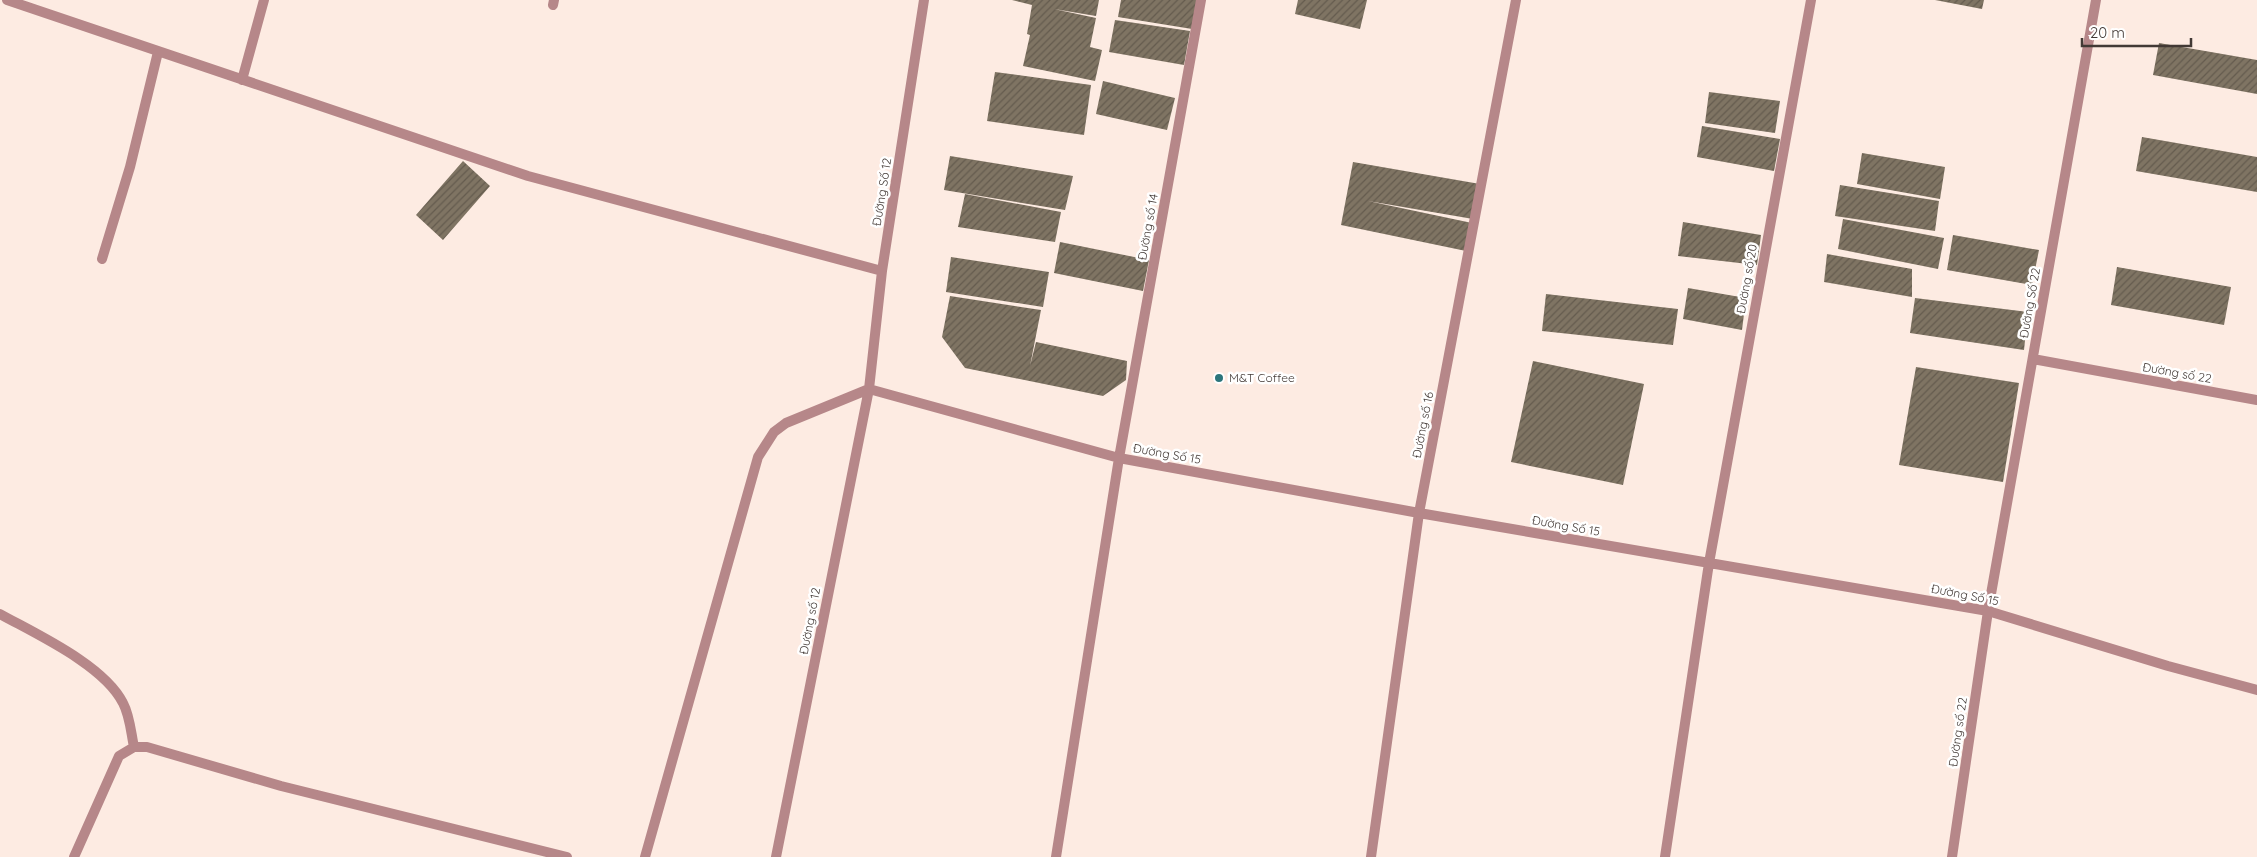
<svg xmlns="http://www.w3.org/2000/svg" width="2257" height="857" viewBox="0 0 2257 857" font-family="Quicksand,sans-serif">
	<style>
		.building { fill: url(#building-hatch) }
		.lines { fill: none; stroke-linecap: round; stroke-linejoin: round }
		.minor { stroke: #b68789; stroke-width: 10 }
		.poi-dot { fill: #2c757b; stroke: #fff; stroke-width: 2 }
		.labels { text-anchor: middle; stroke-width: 5; stroke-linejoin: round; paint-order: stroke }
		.street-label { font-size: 12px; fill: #423935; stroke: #fff }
		.poi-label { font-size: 12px; fill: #423935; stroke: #fff; text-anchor: start }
	</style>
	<defs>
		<pattern id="building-hatch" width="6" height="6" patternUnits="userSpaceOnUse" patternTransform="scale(1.25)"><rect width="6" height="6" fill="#7f7463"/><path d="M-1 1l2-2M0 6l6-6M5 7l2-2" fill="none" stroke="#645b4e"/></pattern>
	</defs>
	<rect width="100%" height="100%" fill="#fdebe2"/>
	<!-- building -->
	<path class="building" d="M1012,0H1099L1096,16L1054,9L1096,18L1090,47L1102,50L1095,81L1023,66L1030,35L1027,34L1032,5Z
		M1121,0H1197L1192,29L1118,17Z
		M1298,0H1367L1360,29L1295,14Z
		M1935,0H1984L1982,9Z
		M1115,20L1190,31L1184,65L1109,52Z
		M2159,43L2257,60V94L2153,75Z
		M995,72L1091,85L1084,135L987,121Z
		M1103,81L1175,98L1167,130L1096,114Z
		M1709,92L1780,101L1775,133L1705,123Z
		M1702,126L1780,139L1774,171L1697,157Z
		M2142,137L2257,157V192L2136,171Z
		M1862,153L1945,167L1940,199L1857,184Z
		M950,156L1073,176L1065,210L944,190Z
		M463,161L490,186L443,240L416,215Z
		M1353,162L1480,184L1473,219L1368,201L1472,223L1466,251L1341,225Z
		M1840,185L1939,201L1935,231L1835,216Z
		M965,194L1061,212L1055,242L958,227Z
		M1843,219L1944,238L1938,269L1838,249Z
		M1683,222L1761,235L1757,265L1678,256Z
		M1953,235L2039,250L2032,285L1947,270Z
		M1060,242L1149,260L1143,291L1054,273Z
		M1827,254L1912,269V297L1824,282Z
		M951,257L1049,272L1043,307L946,292Z
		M2117,267L2231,287L2224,325L2111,305Z
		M1688,288L1746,298L1742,330L1683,319Z
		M1546,294L1678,309L1673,345L1542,331Z
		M950,296L1041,310L1030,366L1036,342L1127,361L1126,380L1103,396L965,368L942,337Z
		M1915,298L2028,312L2024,350L1910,333Z
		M1533,361L1644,384L1623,485L1511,462Z
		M1916,367L2019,383L2003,482L1899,465Z"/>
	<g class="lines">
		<!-- minor -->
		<path class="minor" d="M7,0L528,176L882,271
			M553,5L554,0
			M242,80L264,0
			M102,259L130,167L158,52
			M2033,359L2257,400
			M869,389L1119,458L1419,513L1988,611L2168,666L2257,690
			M0,614C36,634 104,665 123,703C130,716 131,733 134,747
			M74,857L119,756L134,747H147L281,786L567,857
			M645,857L758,457L774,432L786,423L869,389
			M776,857L869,389L882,271L924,0
			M1056,857L1119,458L1201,0
			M1371,857L1419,513L1516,0
			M1665,857L1709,563L1811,0
			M1952,857L1988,611L2096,0"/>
	</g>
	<!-- markers -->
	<circle class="poi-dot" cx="1219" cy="378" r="5"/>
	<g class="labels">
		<!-- street labels -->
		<g class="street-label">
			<text transform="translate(882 192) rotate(-81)" y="4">Đường Số 12</text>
			<text transform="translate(1148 227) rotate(-80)" y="4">Đường số 14</text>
			<text transform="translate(1747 279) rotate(-80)" y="4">Đường số 20</text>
			<text transform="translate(2030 303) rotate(-80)" y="4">Đường Số 22</text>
			<text transform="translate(2177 373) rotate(10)" y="4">Đường số 22</text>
			<text transform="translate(1423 425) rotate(-79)" y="4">Đường số 16</text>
			<text transform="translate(1167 454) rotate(10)" y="4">Đường Số 15</text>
			<text transform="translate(1566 526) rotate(10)" y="4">Đường Số 15</text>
			<text transform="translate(1965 595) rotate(11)" y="4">Đường Số 15</text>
			<text transform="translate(810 621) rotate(-79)" y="4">Đường số 12</text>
			<text transform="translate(1958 732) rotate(-82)" y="4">Đường số 22</text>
		</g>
		<!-- poi labels -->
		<g class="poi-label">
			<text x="1229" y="382">M&amp;T Coffee</text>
		</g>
	</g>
	<!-- scale -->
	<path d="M2082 38v8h109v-8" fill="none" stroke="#423935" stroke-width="2.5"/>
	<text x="2090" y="38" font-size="15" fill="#423935" stroke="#ffffff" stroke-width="4" paint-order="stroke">20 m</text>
</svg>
